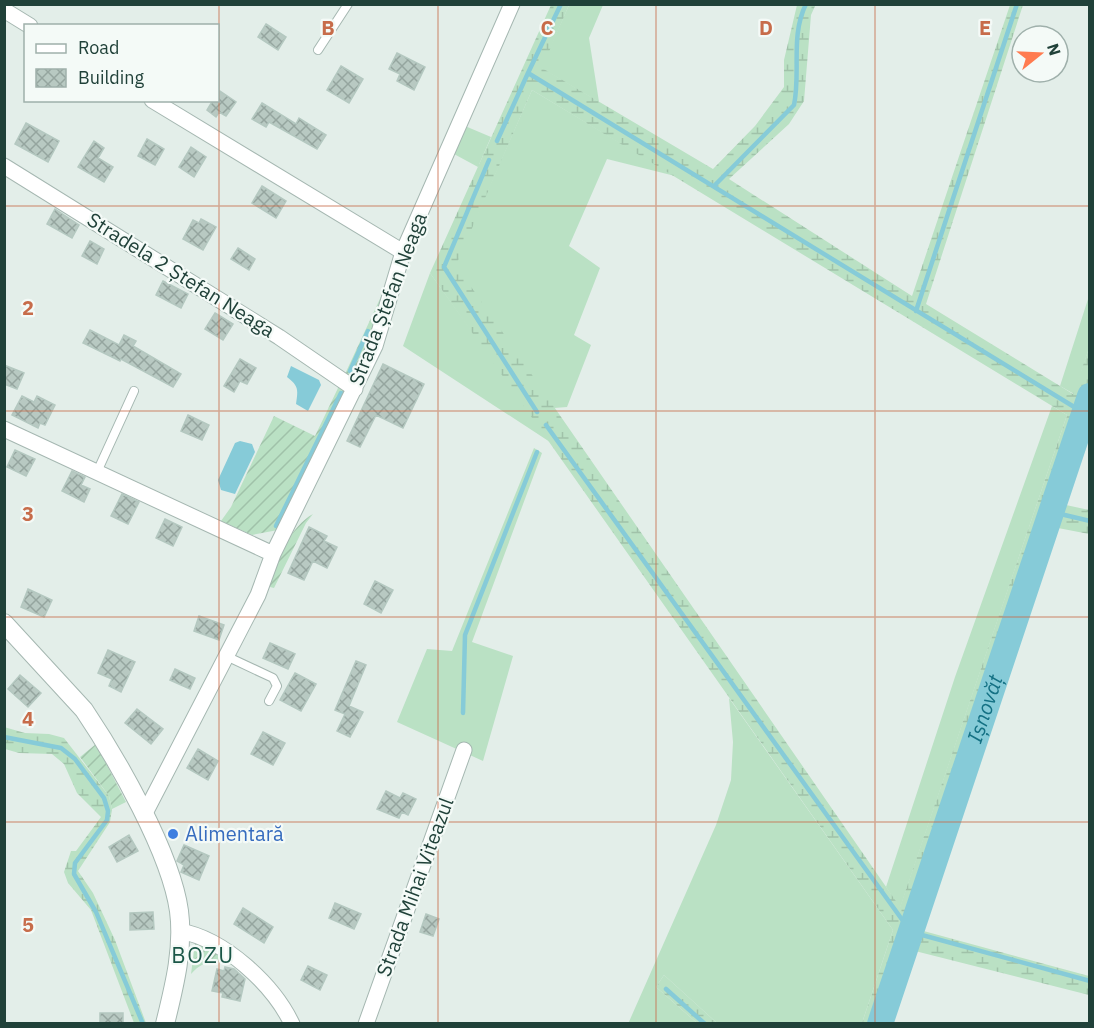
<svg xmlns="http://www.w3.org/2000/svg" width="1094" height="1028" viewBox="0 0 1094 1028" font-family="'IBM Plex Sans',sans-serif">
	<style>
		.grass { fill: #bae1c4 }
		.wetland { fill: url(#wetland-marsh); fill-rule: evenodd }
		.garden { fill: url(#garden-furrows) }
		.water { fill: #86cbd8 }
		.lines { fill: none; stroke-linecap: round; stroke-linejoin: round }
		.stream { stroke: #86cbd8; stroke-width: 4.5 }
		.river { stroke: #86cbd8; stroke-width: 26 }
		.building { fill: url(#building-cross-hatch); stroke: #b4c8c0; stroke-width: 1.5 }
		.service-casing { stroke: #a5b7b1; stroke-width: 10 }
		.minor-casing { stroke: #a5b7b1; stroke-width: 17 }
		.tertiary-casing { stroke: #a5b7b1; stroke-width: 20 }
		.service { stroke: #fff; stroke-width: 8 }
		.minor { stroke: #fff; stroke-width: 15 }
		.tertiary { stroke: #fff; stroke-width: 18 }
		.grid { fill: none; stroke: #c76c4a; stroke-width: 1.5; stroke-opacity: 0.55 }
		.shop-dot { fill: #3f7fe0; stroke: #f4faf7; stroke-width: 2 }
		.labels { text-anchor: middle; stroke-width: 4.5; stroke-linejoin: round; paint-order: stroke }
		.street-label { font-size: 20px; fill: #204139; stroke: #f4faf7 }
		.shop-label { font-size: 20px; fill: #366cbe; stroke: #f4faf7; text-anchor: start }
		.water-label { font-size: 21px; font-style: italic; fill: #147184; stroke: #f4faf7 }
		.quarter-label { font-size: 22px; letter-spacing: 1.5px; fill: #1a5647; stroke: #f4faf7 }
		.grid-label { font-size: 20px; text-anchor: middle; font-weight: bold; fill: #c76c4a; stroke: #f4faf7; stroke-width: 4.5; stroke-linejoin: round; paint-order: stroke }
	</style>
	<defs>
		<pattern id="wetland-marsh" width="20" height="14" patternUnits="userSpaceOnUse" patternTransform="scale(1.5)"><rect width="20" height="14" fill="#bae1c4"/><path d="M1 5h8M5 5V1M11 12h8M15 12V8" fill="none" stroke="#a0c2a9"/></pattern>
		<pattern id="garden-furrows" width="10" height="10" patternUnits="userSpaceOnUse" patternTransform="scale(1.5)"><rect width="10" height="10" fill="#bae1c4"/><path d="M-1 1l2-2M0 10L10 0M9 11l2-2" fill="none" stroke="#a0c2a9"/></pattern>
		<pattern id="building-cross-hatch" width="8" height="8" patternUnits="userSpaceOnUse" patternTransform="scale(1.5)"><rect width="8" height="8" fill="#b8c9c2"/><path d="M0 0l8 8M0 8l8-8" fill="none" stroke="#95a59f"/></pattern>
	</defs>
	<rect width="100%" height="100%" fill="#e3eee9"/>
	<!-- grass -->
	<path class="grass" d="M569,5H603L589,38L599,102L541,68Z
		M532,90L675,176L607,159L569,246L600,268L574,335L591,345L567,407L554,408L455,265Z
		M465,126L491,137L478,167L454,154Z
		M430,273L553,444L403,346Z
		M1089,296V348L1074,394L1060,386Z
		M1052,406L1067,415L900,908L886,887L955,677Z
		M534,448L542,453L472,642L513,656L483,761L397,722L427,649L452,651Z
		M729,698L893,930L862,1023H717L664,975L656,987L697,1023L628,1024L716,825L731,780L733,742Z"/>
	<!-- wetland -->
	<path class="wetland" d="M816,4L811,15L804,101L789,124L729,179L912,296L1010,5H1023L926,304L1073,394L1089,348V433L1066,505L1089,510V534L1058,528L920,930L1089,976V995L915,951L892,1023H862L893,930L430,273L551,5H569L542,68L713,169L755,126L784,87V60L797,5ZM532,90L1067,415L900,907L456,265Z
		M4,727L25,733L49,734L64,738L109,796L112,809L110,822L78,871L93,893L115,940L146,1023H134L91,910L68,883L64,872L71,851H76L101,817L77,793L64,764L52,754L19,753L5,749Z
		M664,975L717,1023H697L656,987Z"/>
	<!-- garden -->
	<path class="garden" d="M391,275L371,340L351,378L345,374Z
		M336,381L346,392L278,530L252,535L221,521L231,507L274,416L315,436L338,388Z
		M313,514L306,523L274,588L270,587C269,564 293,525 313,514Z
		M96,744L126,802L112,809L109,796L80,757Z
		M200,941L237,966C218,961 205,958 191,974L195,944Z"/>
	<!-- water -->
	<path class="water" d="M291,366L319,380L321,385L308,411L296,404C298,390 299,386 287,377Z
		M240,441L252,444L255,452L235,494L221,490L218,480L235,443Z"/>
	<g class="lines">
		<!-- stream -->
		<path class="stream" d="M561,4L528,73L1084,413
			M497,141L528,73
			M489,160L444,267L537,412
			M714,186L794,105C801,72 790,36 806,4
			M916,311L1017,4
			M350,371L368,331
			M546,425L911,932L1090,981
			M1052,512L1090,521
			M276,526L341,393
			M463,713L465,635L537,452
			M4,737L61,748L75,759L104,798L108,811L107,820L75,863L74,874L96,912L143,1024
			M666,989L705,1024"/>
		<!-- river -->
		<path class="river" id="s1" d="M880,1024L1090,396"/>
	</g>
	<!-- building -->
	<path class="building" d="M266,24L286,37L278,50L258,37Z
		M397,53L425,67L414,90L397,81L400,74L389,69Z
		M341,66L363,79L349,103L327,90Z
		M220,91L236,102L226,116L219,112L216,117L207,110L213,100H218Z
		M262,103L296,124L299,118L326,135L317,149L269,122L266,127L252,119Z
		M26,123L59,141L48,162L15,144Z
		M147,139L164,149L155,165L138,156Z
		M94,141L104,148L98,158L113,167L104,182L78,167Z
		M191,147L206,157L194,177L179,167Z
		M262,186L286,201L276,218L252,203Z
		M55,209L79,225L72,238L47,224Z
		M201,219L216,227L203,250L183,239L193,220L199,223Z
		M90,241L104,249L97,264L82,256Z
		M238,248L255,259L249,270L231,259Z
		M163,281L188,294L181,308L156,295Z
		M215,313L233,324L223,340L205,329Z
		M90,330L119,345L124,335L136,341L133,346L181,374L173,387L121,359L120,361L83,343Z
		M240,359L256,368L247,384L240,381L234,392L224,386Z
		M383,364L424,384L403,428L376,415L360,447L347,441Z
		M4,365L24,373L17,389L4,384Z
		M22,396L34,402L37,396L55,405L45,425L40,423L38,428L12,415Z
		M188,415L209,425L202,440L181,431Z
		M15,450L35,459L26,476L7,467Z
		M72,471L85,477L81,485L90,489L84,502L62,491Z
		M122,494L139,502L128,524L111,516Z
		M165,519L182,527L173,546L156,538Z
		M309,527L327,536L324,541L337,547L327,568L313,561L304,580L288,573Z
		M375,581L393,590L381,613L364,604Z
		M28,589L52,600L44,617L21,607Z
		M199,616L224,625L219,640L194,631Z
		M270,643L295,654L288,669L263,658Z
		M108,650L135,662L121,692L109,686L112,679L98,673Z
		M356,661L366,665L349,706L363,712L350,737L337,731L345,714L335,710Z
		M175,669L195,678L190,689L170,680Z
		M295,673L316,684L301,711L280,700Z
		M20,675L41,693L28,707L8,689Z
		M137,709L163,729L151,744L125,723Z
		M263,732L285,743L273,765L251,754Z
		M198,749L218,761L208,780L187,768Z
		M386,791L400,798L403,793L416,799L408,815L402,812L399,818L377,809Z
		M129,835L138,851L117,862L109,847Z
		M184,845L209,856L199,880L181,872L184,865L177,861Z
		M335,903L361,914L354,929L329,918Z
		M243,908L273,927L264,943L234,924Z
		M153,912L154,929L130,930V913Z
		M426,914L439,919L433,936L420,932Z
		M308,966L327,975L320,990L301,980Z
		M225,967L234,969L245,979L240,1001L222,997L223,993L212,991L217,969L224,971Z
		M100,1013H123V1023H100Z"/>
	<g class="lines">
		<defs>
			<path id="service" d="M318,50L348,4
				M97,472L134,391
				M226,656L273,678L277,686L269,701"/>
			<path id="minor" d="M4,10L30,26
				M152,100L403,252
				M4,166L279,337L355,389
				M4,429L273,554
				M144,815L258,595L273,554L375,346L403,252L512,4
				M180,931C224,939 273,984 292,1024
				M366,1024L464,750"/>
			<path id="tertiary" d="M4,623L84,710C117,759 171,853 179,911C184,949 174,987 165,1024"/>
		</defs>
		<!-- service casing -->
		<use href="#service" class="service-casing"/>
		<!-- minor casing -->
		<use href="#minor" class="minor-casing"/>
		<!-- tertiary casing -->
		<use href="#tertiary" class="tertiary-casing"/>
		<!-- service -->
		<use href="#service" class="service"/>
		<!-- minor -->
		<use href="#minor" class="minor"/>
		<!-- tertiary -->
		<use href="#tertiary" class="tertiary"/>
	</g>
	<!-- grid -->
	<path class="grid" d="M219,4V1024M438,4V1024M656,4V1024M875,4V1024M4,206H1090M4,411H1090M4,617H1090M4,822H1090"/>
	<!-- markers -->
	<circle class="shop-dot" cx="173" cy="834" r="6"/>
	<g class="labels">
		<!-- street labels -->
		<g class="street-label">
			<text transform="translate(181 275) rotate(32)" y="7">Stradela 2 Ștefan Neaga</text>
			<text transform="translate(388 299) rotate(-69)" y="7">Strada Ștefan Neaga</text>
			<text transform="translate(415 887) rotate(-70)" y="7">Strada Mihai Viteazul</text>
		</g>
		<!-- shop labels -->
		<g class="shop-label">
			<text x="185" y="841">Alimentară</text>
		</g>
		<!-- water labels -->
		<g class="water-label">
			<text dy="7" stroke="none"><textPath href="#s1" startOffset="332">Ișnovăț</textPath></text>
		</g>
		<!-- quarter labels -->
		<g class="quarter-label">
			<text x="203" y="963">BOZU</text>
		</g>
	</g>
	<g class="grid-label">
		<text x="328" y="35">B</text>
		<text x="547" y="35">C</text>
		<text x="766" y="35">D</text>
		<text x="985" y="35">E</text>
		<text x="28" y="315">2</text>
		<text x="28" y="521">3</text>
		<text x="28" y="726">4</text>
		<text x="28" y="932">5</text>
	</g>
	<!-- border -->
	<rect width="1094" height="1028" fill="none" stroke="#204139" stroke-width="12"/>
	<!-- legend -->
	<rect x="24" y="24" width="195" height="78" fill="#f4faf7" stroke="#9fb0ab" stroke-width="1.5"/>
	<rect x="36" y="44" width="30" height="9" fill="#ffffff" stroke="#9fb0ab" stroke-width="1.5"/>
	<text x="78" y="54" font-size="18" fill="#204139">Road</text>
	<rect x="36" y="69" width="30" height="18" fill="url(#building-cross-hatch)" stroke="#9fb0ab" stroke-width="1.5"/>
	<text x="78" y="84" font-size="18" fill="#204139">Building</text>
	<!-- north arrow -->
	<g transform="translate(1040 54) rotate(72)"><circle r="28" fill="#f4faf7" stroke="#9fb0ab" stroke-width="1.5"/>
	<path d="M0-4.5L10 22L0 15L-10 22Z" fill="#ff7b50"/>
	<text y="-9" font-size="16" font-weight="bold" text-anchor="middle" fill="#204139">N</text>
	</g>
</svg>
